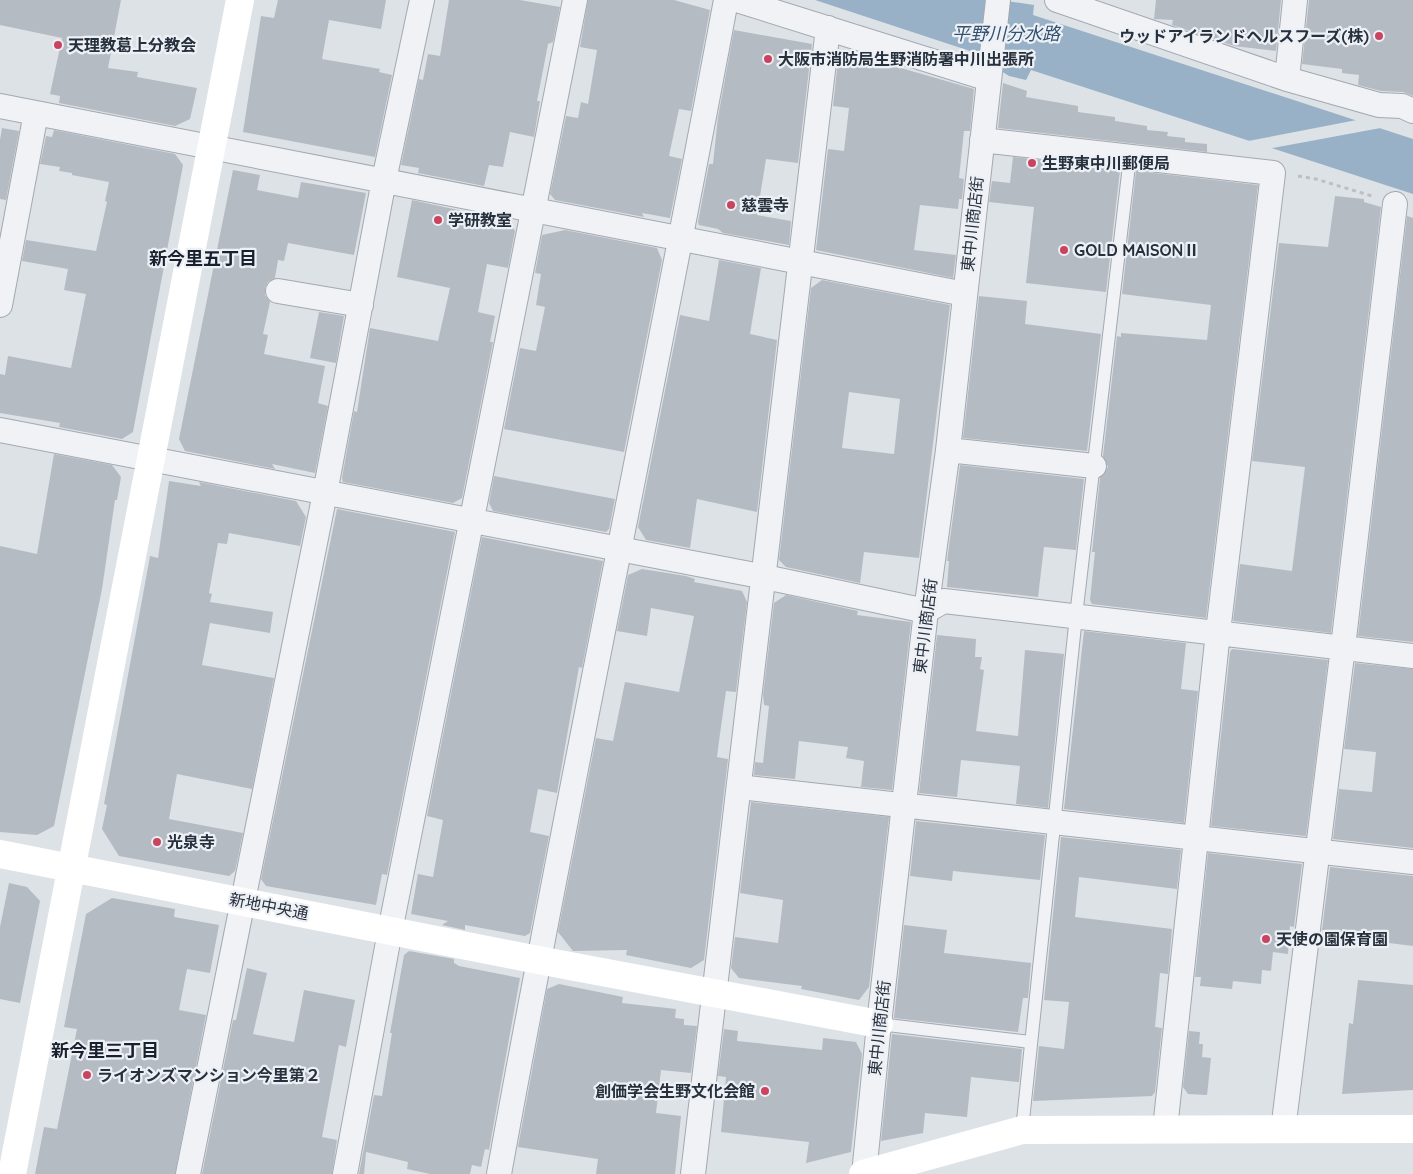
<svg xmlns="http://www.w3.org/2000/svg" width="1413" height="1174" viewBox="0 0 1413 1174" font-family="Quicksand,'Noto Sans JP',sans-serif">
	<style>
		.water { fill: #99b1c6 }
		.pier { fill: #dde2e7 }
		.building { fill: #b5bbc3; fill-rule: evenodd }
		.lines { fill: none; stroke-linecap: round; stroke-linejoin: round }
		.lane-casing { stroke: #a3a9b1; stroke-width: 14 }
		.street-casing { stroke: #a3a9b1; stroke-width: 26 }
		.path { stroke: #bcc0c5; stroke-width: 3; stroke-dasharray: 4 4; stroke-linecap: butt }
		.lane { stroke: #f0f2f5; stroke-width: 12 }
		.street { stroke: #f0f2f5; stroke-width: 24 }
		.secondary { stroke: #fff; stroke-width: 28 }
		.poi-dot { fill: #ca4460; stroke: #edf0f5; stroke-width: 2 }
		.labels { text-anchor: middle; stroke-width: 4.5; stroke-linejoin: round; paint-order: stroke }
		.poi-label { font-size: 16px; font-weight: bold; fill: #27303d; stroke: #edf0f5; text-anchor: start }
		.street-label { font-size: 16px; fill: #27303d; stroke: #edf0f5 }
		.water-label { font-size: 18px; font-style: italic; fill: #335170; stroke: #edf0f5 }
		.neighbourhood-label { font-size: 18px; font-weight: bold; fill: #1a212e; stroke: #edf0f5 }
	</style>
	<rect width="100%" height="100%" fill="#dde2e7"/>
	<!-- water -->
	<path class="water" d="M815,0H1000L1034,5L1033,15L1413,139V194L1031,70L1026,80L1009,76L970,51Z"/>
	<!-- pier -->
	<path class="pier" d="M1362,119L1386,127L1267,149L1243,142Z"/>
	<!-- building -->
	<path class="building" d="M0,0H121L108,68L138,72L137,77L197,88L190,119L175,126L59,103L60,96L50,94L62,38L0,25Z
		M278,0H386L381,29L329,20L322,59L380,69L379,72L392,75L375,157L243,132L261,16L274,18Z
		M449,0H520L560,7L553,42L548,44L544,65L537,101H540L534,137L510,132L503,167L489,165L484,186L418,173L419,168L401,165L419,79L423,80L428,54L440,56Z
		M588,0H674L710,10L691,111L679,109L669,156L682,159L670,218L642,213L644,217L555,200L550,194L566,116L578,118L581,102L588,104L597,50L580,47Z
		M1156,0H1281L1276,51L1234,46L1172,25L1173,20L1154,19Z
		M1309,0H1413V96L1403,92L1381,91L1358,85L1359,75L1342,73V69L1302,64Z
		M734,30L812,44L798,163L766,159L757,215L791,221L789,245L723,233L718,229L699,225L698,222L709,164H713L718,117Z
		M839,51L861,53L873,57V60L974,89L970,131H964L959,178L964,179L962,199H959L958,209L920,205L914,250L956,255L953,278L816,250L828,149L844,151L849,108L833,106Z
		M1003,83L1027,91L1026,97L1078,106V112L1115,117V121L1147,126V130L1168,132L1167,136L1185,138V142L1207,144V152L998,128Z
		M2,128L19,131L6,200L0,199V140Z
		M54,130L175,154L183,165L133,432L122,439L59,427L60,423L0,413V374L5,375L8,356L71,368L86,294L64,290L68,269L22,261L26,240L96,251L107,202L105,201L109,182L72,175V173L59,171L60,167L40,164L46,136L52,137Z
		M1013,157L1120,170L1106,292L1026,283L1034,207L989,202L992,181L1010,183Z
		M233,170L260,175L257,190L298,198L301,182L366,193L354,255L288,243L284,261L278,260L275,278L268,282L265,288V295L270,302L263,334L268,335L264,354L325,366L318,403L328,406L315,473L272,464L275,469L185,451L179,439Z
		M1136,171L1258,185L1206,618L1092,604L1090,600L1095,552H1092L1100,478L1108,467L1103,456L1117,336L1121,337V333L1207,340L1211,305L1122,294Z
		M1335,196L1364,199V202L1381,207L1331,633L1233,621L1240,564L1292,571L1305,467L1252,461L1279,243L1328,247Z
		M412,200L509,221L515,231L508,268L487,264L478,312L495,316L490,342H493L462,498L453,503L343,482L342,478L354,411L357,412L370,328L438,341L450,288L397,277Z
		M1407,216L1413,218V642L1358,636Z
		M565,230L657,248L662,260L624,452L504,429L520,348L536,351L545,307L536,305L541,274L535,273L542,235Z
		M719,260L761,268L750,334L777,340L757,512L697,499L690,548L646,540L638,527L680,315L709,321Z
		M822,280L950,305L919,558L864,552L860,583L786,567L779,560L811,288ZM849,392L900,399L894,454L842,448Z
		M979,296L1027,301L1025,324L1101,334L1087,451L963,438Z
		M319,312L344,316L336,363L310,358Z
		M54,454L112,465L121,477L117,500H115L102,589L54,826L37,835L0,832V546L37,554Z
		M960,465L1084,479L1076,550L1044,547L1038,597L947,587L949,561H947Z
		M494,476L615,499L609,529L606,532L493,511L489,503Z
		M169,481L201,486L199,482L296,501L306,517L300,546L229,533L227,544L218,543L209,593L212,594L210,602L273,612L270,633L210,623L202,665L274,678L252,789L177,774L169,819L243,833L235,871L229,876L119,856L102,829L107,805L104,804L142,600L150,556L158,558Z
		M337,509L455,532L387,875L382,874L376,905L266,886L261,879Z
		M482,537L603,561L582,668L579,667L557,793L538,789L530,832L549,836L530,933L525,936L465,925V930L442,925L448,921L411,914L418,874L433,877L443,820L427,816Z
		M642,569L686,576L695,579L694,582L742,591L747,602L736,692L726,691L719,741L717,757L728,759L704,960L691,968L626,955L627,950L573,951L558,932L596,738L613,741L625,682L679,692L694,616L651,608L647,636L617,631L628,575Z
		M786,595L858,611L857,615L911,622L892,790L861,787L864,761L846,758L848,747L799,741L795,779L754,775L755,762L763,763L769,706L764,705L763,695L774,603Z
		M1084,631L1186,643L1181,689L1198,691L1184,823L1064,809Z
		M937,635L976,639L975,657H982L980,669L984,670L976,731L1018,736L1025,650L1064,654L1048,808L1016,804L1020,766L961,760L957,797L919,793Z
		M1232,649L1328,660L1306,836L1211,826L1230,652Z
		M1355,663L1413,669V848L1333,839L1339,789L1372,792L1376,752L1344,749Z
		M751,802L889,817L869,987L859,1000L801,989L802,986L739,978L731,968L735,937L778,943L783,900L740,893Z
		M916,821L1045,835L1040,880L953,871L952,881L910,876Z
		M1061,837L1181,850L1177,889L1079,877L1075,917L1172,929L1168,974L1160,973L1155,1027L1162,1028L1155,1092L1152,1096L1033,1101L1039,1046L1064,1049L1069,1002L1044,1000Z
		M1208,853L1302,864L1294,927L1290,926L1288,954L1273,952L1271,971L1262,970L1261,984L1233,981L1232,989L1200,986L1201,977H1195Z
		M1330,867L1413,876V946L1373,941V938L1355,936V934L1322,930Z
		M9,883L27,887L40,901L20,1003L0,999V927Z
		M112,898L175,909L174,917L219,925L210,973L187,969L179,1010L206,1015L175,1174H35L44,1127L57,1129L77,1029L64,1027L86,914Z
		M904,925L947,930L944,953L1031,963L1028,998H1023L1018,1032L894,1018Z
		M409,951L454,959V963L459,966L520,978L489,1150L485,1149L481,1167L472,1165L470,1174H430L407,1169L408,1162L366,1152L364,1174H359L374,1095L382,1096L392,1033H390L404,955Z
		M247,968L267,973L253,1034L294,1042L304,990L355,1000L346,1047L339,1045L322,1137L337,1140L332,1174H202L233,1020H236Z
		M1358,980L1413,985V1090L1342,1094L1349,1023L1353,1024Z
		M559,984L623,997L622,1003L676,1009L675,1018L684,1019V1025L697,1026L691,1073L661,1070L656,1113L681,1116L675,1174H596L598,1159L518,1147L547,989Z
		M724,1029L738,1031L737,1041L822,1050L823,1038L856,1042L862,1054L851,1152L806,1163L809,1142L721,1132L726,1077L718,1076Z
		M1189,1031L1200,1032L1199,1044H1203L1202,1057L1211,1058L1207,1095L1188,1094L1183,1087Z
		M892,1034L1022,1049L1019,1082L971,1077L967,1117L925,1113L923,1133L881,1141Z"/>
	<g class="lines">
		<defs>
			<path id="lane" d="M879,1024L1030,1042
				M1022,1130L1076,616L1130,157"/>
			<path id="street" d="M737,0L989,79
				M1057,0L1287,79L1379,105L1402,106L1413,111
				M1287,79L1295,0
				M0,106L965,294
				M982,140L1273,173L1218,632L1165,1129
				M278,291L361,305
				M0,305L36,113
				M0,430L765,577L926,611L944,601L1413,656
				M948,450L1094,466
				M739,787L1413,862
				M1283,1130L1343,647L1395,204
				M188,1174L325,493L384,180L422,0
				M345,1174L390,931L575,0
				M499,1174C570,782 653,392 726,0
				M693,1174L828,28
				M864,1174L879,1024L926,611L948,450L998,0"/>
		</defs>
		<!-- lane casing -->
		<use href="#lane" class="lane-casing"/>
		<!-- street casing -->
		<use href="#street" class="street-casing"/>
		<!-- path -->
		<path class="path" d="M1298,176L1316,179L1372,196"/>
		<!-- lane -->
		<use href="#lane" class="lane"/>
		<!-- street -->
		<use href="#street" class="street"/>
		<!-- secondary -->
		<path class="secondary" d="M0,854L538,960L879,1024
			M12,1174L240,0
			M863,1174L1022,1130L1413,1129"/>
	</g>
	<!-- markers -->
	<g class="poi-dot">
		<circle cx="1379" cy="36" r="5"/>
		<circle cx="58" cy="45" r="5"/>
		<circle cx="768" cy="59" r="5"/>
		<circle cx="1032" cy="163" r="5"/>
		<circle cx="731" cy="205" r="5"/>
		<circle cx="438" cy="220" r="5"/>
		<circle cx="1064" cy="250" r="5"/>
		<circle cx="157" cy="842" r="5"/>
		<circle cx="1266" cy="939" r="5"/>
		<circle cx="87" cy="1075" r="5"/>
		<circle cx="765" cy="1091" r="5"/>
	</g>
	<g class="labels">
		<!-- poi labels -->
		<g class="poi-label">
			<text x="1369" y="42" text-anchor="end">ウッドアイランドヘルスフーズ(株)</text>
			<text x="68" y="51">天理教葛上分教会</text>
			<text x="778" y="65">大阪市消防局生野消防署中川出張所</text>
			<text x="1042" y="169">生野東中川郵便局</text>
			<text x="741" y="211">慈雲寺</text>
			<text x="448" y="226">学研教室</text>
			<text x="1074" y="256">GOLD MAISONⅡ</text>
			<text x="167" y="848">光泉寺</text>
			<text x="1276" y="945">天使の園保育園</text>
			<text x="97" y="1081">ライオンズマンション今里第２</text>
			<text x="755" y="1097" text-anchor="end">創価学会生野文化会館</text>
		</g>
		<!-- street labels -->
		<g class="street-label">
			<text transform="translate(972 224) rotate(-84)" y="6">東中川商店街</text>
			<text transform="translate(925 626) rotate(-83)" y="6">東中川商店街</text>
			<text transform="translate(269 906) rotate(11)" y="6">新地中央通</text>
			<text transform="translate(879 1028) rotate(-84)" y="6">東中川商店街</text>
		</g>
		<!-- water labels -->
		<g class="water-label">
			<text x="1006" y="40">平野川分水路</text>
		</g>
		<!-- neighbourhood labels -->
		<g class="neighbourhood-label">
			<text x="203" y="265">新今里五丁目</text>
			<text x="105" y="1057">新今里三丁目</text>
		</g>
	</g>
</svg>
